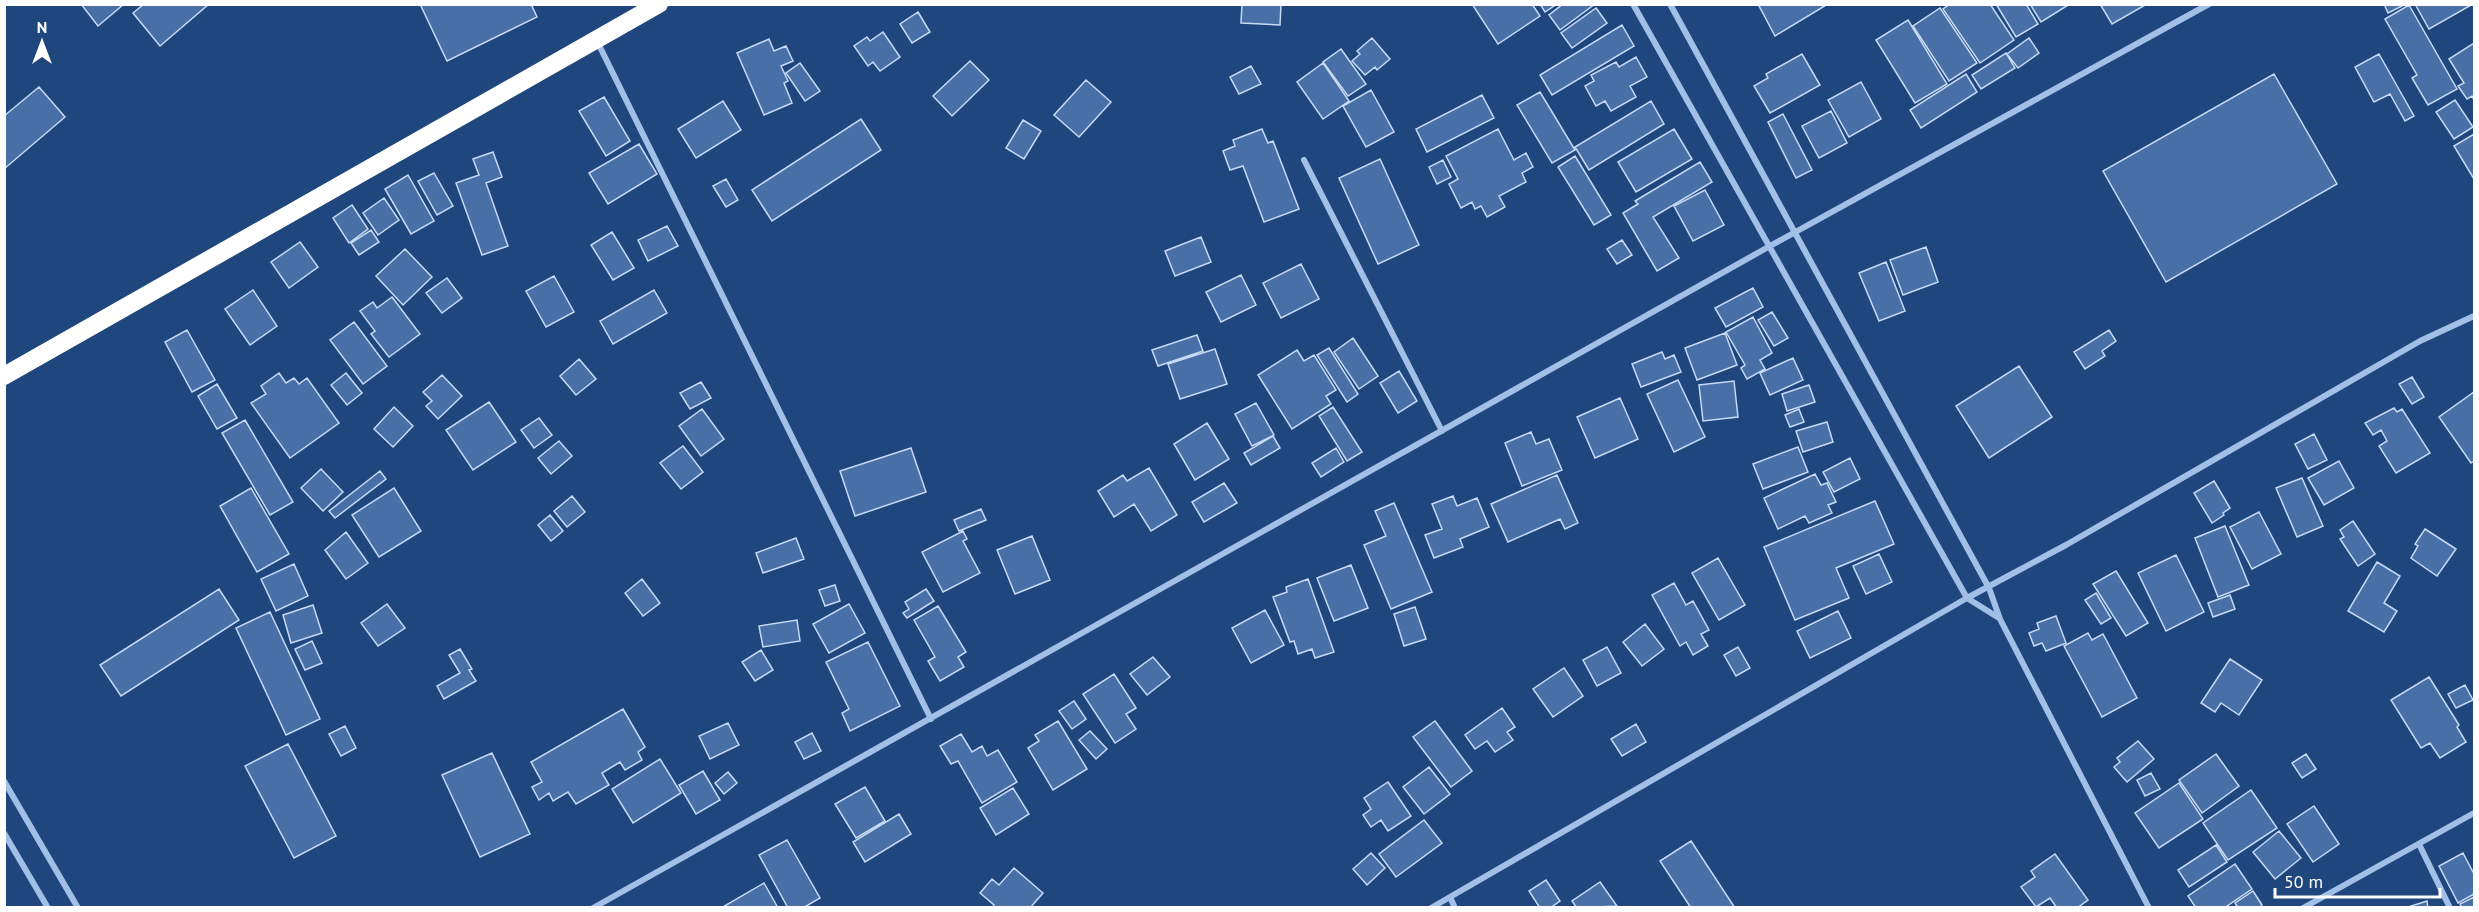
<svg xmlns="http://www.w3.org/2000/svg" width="2479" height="912" viewBox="0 0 2479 912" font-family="'PT Sans',sans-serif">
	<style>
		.building { fill: #4870a7; stroke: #c6daf5; stroke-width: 1.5 }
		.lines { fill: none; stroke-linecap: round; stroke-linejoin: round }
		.street { stroke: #a2c0e7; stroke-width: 6 }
		.highway { stroke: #fff; stroke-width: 18 }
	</style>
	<rect width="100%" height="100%" fill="#1f467d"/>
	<!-- building -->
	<path class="building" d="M81,4H124L98,26Z
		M144,4H209L160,46L133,13Z
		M420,4H531L537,17L447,61Z
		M1242,4H1281L1280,25L1241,23Z
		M1472,4H1532L1540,16L1498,44Z
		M1540,4H1557L1545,12Z
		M1563,4H1595L1560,30L1549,15Z
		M1758,4H1828L1775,36Z
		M1950,4H1990L2014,40L1980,63L1943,9Z
		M1996,4H2026L2038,24L2016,37Z
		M2030,4H2070L2041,22Z
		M2100,4H2147L2112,24Z
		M2384,4H2406L2388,13Z
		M2415,4H2473L2429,29Z
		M2409,5L2457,89L2428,105L2412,78L2417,75L2385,19Z
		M1596,8L1607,23L1572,48L1561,33Z
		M1940,8L1977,63L1949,81L1913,26Z
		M918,12L930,32L912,43L900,24Z
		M1908,20L1947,84L1915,103L1876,40Z
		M1622,25L1634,46L1552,95L1540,75Z
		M883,32L900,57L880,71L873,62L868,66L854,46L867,37L870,41Z
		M1372,38L1390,59L1377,70L1375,67L1365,75L1352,61L1360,54L1357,51Z
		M2029,38L2039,53L2018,68L2007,54Z
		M769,39L774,51L786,46L793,61L781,66L788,81L784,83L792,103L764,115L737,53Z
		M2474,43V100L2472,96L2467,99L2458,86L2464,83L2449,59Z
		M1341,49L1366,84L1348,96L1323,62Z
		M2006,53L2015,68L1981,89L1972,75Z
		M1802,54L1820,85L1770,113L1754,86L1768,78L1766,74Z
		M2379,54L2414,116L2405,121L2390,94L2374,102L2355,67Z
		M1636,57L1647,77L1630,86L1636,97L1611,111L1605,101L1596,106L1585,86L1594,81L1591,75L1616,62L1619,67Z
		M970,61L989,80L952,116L933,96Z
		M800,63L820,91L805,101L786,73Z
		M1323,63L1349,101L1323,119L1297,82Z
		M1251,66L1261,84L1239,94L1230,77Z
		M1966,74L1977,92L1921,128L1910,110Z
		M2274,74L2337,184L2166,282L2103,171Z
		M1086,80L1111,102L1079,137L1054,115Z
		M1861,82L1881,119L1849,137L1828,100Z
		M39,87L65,117L4,169V116Z
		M1371,90L1394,132L1366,147L1343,106Z
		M1540,92L1575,150L1552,163L1517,105Z
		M1482,95L1494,118L1427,152L1416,129Z
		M604,97L630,141L606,156L579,111Z
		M2455,100L2473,127L2454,139L2436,112Z
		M723,101L741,130L696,158L678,129Z
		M1651,101L1664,124L1589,170L1575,147Z
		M1831,111L1847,143L1819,158L1802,126Z
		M1783,114L1812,170L1796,178L1768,122Z
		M861,119L881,150L772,221L752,190Z
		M1023,120L1041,131L1024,159L1006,148Z
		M1262,129L1268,143L1273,141L1299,209L1264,222L1243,166L1230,170L1223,151L1235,146L1233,140Z
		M1498,129L1514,160L1526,153L1533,167L1522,173L1526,182L1499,196L1505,207L1487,217L1481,206L1475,209L1472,202L1461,208L1449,184L1458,179L1446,156Z
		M1674,129L1692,159L1636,192L1618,162Z
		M2474,134V179L2454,146Z
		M639,144L657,174L608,204L589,173Z
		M493,152L502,177L486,183L508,246L482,255L456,183L479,175L473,159Z
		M1575,156L1611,215L1594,225L1558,167Z
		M1380,159L1419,245L1378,264L1339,178Z
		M1443,160L1451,177L1437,184L1429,167Z
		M1700,162L1712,182L1653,217L1679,258L1657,271L1623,213L1638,204L1635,201Z
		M434,173L453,206L437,215L418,181Z
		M408,175L434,221L411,234L385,189Z
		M726,179L738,200L726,207L713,186Z
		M1705,190L1724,225L1693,241L1674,206Z
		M384,198L399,220L378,235L363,213Z
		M352,205L368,229L349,243L333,218Z
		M667,226L678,246L648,261L638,240Z
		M371,230L379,242L359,255L351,243Z
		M612,232L634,268L613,280L591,245Z
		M1201,237L1211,262L1175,276L1165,251Z
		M1622,240L1632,255L1617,264L1607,249Z
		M300,242L318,267L289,288L271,262Z
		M1926,247L1938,282L1903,295L1890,260Z
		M405,249L432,277L403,305L376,276Z
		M1886,262L1905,311L1879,321L1859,273Z
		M1301,264L1319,299L1281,318L1263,283Z
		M1241,275L1256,305L1221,322L1206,292Z
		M554,276L574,312L546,327L526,291Z
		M447,278L462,298L442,313L426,293Z
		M1753,288L1763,307L1726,327L1715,308Z
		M253,290L277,326L250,345L225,309Z
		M654,290L667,313L613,344L600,321Z
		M392,297L420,334L389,357L371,334L375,331L360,311L373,302L377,308Z
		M1772,312L1788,338L1774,346L1758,320Z
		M1753,317L1772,353L1760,360L1765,369L1747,379L1741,368L1745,365L1726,332Z
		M354,322L387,366L363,384L330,340Z
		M187,330L215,380L192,392L165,342Z
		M2109,330L2116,341L2102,351L2105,356L2085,369L2074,352Z
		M1725,333L1737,365L1697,380L1685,348Z
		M1197,335L1203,351L1158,366L1152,350Z
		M1353,338L1378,376L1359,389L1334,352Z
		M1329,348L1358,394L1347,402L1317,355Z
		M1215,349L1227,384L1180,399L1168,364Z
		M1297,350L1304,361L1314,355L1336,390L1326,396L1331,404L1292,429L1258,375Z
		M1662,352L1665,359L1674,355L1681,372L1641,387L1632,364Z
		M1793,358L1803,380L1770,395L1760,373Z
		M579,359L596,379L576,395L560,376Z
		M2019,366L2052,417L1989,458L1956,406Z
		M1399,371L1417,401L1398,413L1380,383Z
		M279,373L286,383L294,378L299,384L307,378L339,423L290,458L251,403L266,394L261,386Z
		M346,373L362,393L347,405L331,385Z
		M442,375L462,396L438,419L426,406L432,401L423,392Z
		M2412,377L2424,397L2412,404L2399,384Z
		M1678,380L1705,437L1674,452L1647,394Z
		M1734,381L1738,417L1703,421L1699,385Z
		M701,382L711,398L690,409L680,393Z
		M217,384L237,418L217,429L198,396Z
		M1809,385L1815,402L1787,411L1782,394Z
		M2474,392V461L2471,463L2439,417Z
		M1620,398L1638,439L1595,458L1577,417Z
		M489,402L516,442L473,470L446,430Z
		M1256,403L1274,435L1252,446L1235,414Z
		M394,407L413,426L393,447L374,429Z
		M1333,407L1362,452L1347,461L1319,416Z
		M2394,408L2397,412L2402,409L2430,453L2396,473L2379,446L2387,441L2381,430L2373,435L2365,423Z
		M702,409L724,439L701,456L679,426Z
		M1799,409L1804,422L1790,427L1785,415Z
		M539,418L552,435L534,448L521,430Z
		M245,420L293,502L270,515L222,433Z
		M1827,422L1833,442L1803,452L1796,431Z
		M1207,423L1229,459L1195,480L1174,444Z
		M1531,432L1536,444L1549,439L1562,470L1522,486L1505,443Z
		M2314,434L2327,460L2308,469L2295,444Z
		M1273,436L1280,448L1251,465L1244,453Z
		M559,441L572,456L551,474L538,458Z
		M683,446L703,472L681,489L660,463Z
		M1798,447L1808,472L1763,489L1753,464Z
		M911,448L926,492L855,516L840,471Z
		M1336,448L1344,462L1321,477L1312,463Z
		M1850,458L1860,479L1834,492L1823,472Z
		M2339,461L2354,488L2324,505L2308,478Z
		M1149,468L1177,515L1151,531L1134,504L1114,517L1098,491L1123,475L1127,481Z
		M321,469L343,492L323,511L301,488Z
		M380,471L386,479L335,518L329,511Z
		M1815,474L1821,485L1827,483L1836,502L1828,505L1832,513L1809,523L1805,516L1778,529L1764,498Z
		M1557,475L1578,523L1565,529L1560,519L1508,542L1491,504Z
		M2302,478L2323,526L2297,537L2276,488Z
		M2214,481L2230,508L2223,513L2224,515L2212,523L2194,493Z
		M1224,483L1237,503L1204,522L1192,502Z
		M251,488L289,554L257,572L220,506Z
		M394,488L421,531L379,557L352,515Z
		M572,496L585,512L567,527L554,511Z
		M1453,496L1457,506L1477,498L1489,527L1460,539L1463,547L1434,558L1425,535L1442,529L1432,504Z
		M1875,501L1894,544L1836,568L1849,598L1795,620L1764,547Z
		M1394,503L1432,592L1391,609L1364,545L1386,536L1375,511Z
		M981,509L986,520L959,531L954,520Z
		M2259,512L2281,554L2252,569L2230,527Z
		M550,515L563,531L551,541L538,525Z
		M2353,521L2375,554L2358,566L2340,539L2344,537L2340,530Z
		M2225,526L2249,585L2218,597L2195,538Z
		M2425,529L2456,549L2437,576L2411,558L2418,546L2415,544Z
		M963,531L967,539L963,541L980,573L943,592L922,552Z
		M346,532L368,563L346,579L325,550Z
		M1032,536L1050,580L1015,594L997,550Z
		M796,538L804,559L763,573L756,553Z
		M1879,554L1892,582L1866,594L1853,566Z
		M2176,555L2204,612L2166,631L2138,573Z
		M1718,558L1745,605L1719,620L1692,573Z
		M2377,562L2400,576L2384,603L2397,611L2384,632L2348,611Z
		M294,564L308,596L276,611L261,579Z
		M1351,565L1368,608L1334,621L1317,578Z
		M2116,571L2148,623L2126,636L2093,584Z
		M642,579L660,603L643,616L625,593Z
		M1308,579L1334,652L1315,658L1312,649L1298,654L1294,641L1290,642L1273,597L1287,592L1286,587Z
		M1674,583L1686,605L1693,601L1709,630L1701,634L1708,646L1693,655L1686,642L1680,646L1652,595Z
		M835,585L840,601L825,606L819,590Z
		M219,589L239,620L121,696L100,665Z
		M926,589L934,601L907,618L903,613L909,609L905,602Z
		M2096,593L2111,618L2101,624L2085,600Z
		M2230,595L2235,609L2213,617L2208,603Z
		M387,604L405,628L378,646L361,623Z
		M849,604L865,633L829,653L813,624Z
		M313,605L322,633L291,643L283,615Z
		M938,606L966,652L958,657L964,667L940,681L928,661L935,657L914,620Z
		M1415,607L1426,639L1404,646L1394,614Z
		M1265,610L1284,645L1251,663L1232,628Z
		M1838,611L1851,638L1810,658L1797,631Z
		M270,612L320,719L286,735L236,628Z
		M2056,616L2066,643L2046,651L2042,643L2034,646L2029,633L2039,629L2037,623Z
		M797,620L800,641L763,647L759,626Z
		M1645,624L1664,649L1642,666L1623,642Z
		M2088,633L2092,640L2103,634L2137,698L2102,717L2064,646Z
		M312,641L322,663L305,670L295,649Z
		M868,642L900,706L850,731L842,713L849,709L826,662Z
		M1607,647L1621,673L1597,686L1583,660Z
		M1738,647L1750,668L1736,676L1724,655Z
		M460,649L472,669L469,670L476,681L444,699L437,686L460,673L449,655Z
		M761,650L773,670L755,681L742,662Z
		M1153,657L1170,677L1147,695L1130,674Z
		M2230,659L2262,680L2239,715L2221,703L2215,712L2201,703Z
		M1564,668L1583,696L1553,717L1533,689Z
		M1114,674L1136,708L1126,714L1136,729L1115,743L1083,694Z
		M2429,677L2459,725L2457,727L2466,742L2440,758L2430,743L2421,748L2391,700Z
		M2465,685L2473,700L2456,708L2448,694Z
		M1074,701L1086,719L1072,729L1059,711Z
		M1502,708L1515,727L1507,732L1513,740L1495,752L1487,741L1475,749L1465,735Z
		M623,709L645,747L638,752L642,760L625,770L620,762L602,773L609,785L576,804L568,792L553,801L549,793L539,800L532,787L542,782L531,762Z
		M1058,721L1087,769L1053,790L1028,748L1039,741L1035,735Z
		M1435,721L1472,771L1451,787L1413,737Z
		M728,723L739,745L710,759L699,736Z
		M1636,724L1646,742L1622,756L1611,739Z
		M345,726L356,748L341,756L329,734Z
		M1090,731L1107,749L1096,759L1079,740Z
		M812,733L821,751L804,759L795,742Z
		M961,734L972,752L982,746L987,756L998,750L1017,782L982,803L958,761L951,764L940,746Z
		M2138,741L2154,759L2127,782L2114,767L2120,762L2117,758Z
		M288,744L336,836L294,858L245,766Z
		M492,753L530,834L480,857L442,775Z
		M2216,754L2239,786L2202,813L2179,780Z
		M2306,754L2316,769L2302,778L2292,763Z
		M660,759L681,793L633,823L612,789Z
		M1429,767L1450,794L1424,814L1403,787Z
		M703,771L720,800L696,814L679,785Z
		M728,772L737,783L724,794L715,783Z
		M2151,773L2160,789L2145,796L2137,780Z
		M1388,782L1411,816L1388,831L1381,820L1371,827L1363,815L1371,809L1364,798Z
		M2179,783L2203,819L2159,848L2135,813Z
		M865,787L885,821L856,838L835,804Z
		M1013,788L1029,814L996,835L980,808Z
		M2251,790L2277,828L2228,860L2203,823Z
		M2314,806L2339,844L2313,862L2287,824Z
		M899,814L911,834L865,862L853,842Z
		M1424,820L1442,843L1396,877L1379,854Z
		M2279,831L2301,858L2275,879L2253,852Z
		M787,840L820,898L803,908H788L759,855Z
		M1691,841L1735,908H1691L1660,861Z
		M2216,845L2227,862L2189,887L2178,870Z
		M1371,853L1385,868L1367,885L1353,869Z
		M2463,853L2474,874V894L2458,903L2439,866Z
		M2055,854L2088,900L2077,908H2057L2050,898L2036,907L2021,887L2035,877L2031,871Z
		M2235,864L2252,889L2224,908H2196L2188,896Z
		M1014,868L1043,893L1030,908H992L994,905L980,893L992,879L999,885Z
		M1546,880L1560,901L1550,908H1540L1529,891Z
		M1600,882L1617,906L1577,908L1572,901Z
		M764,883L778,908H721Z
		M2253,891L2262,905L2259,908H2238L2235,903Z
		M2474,897V908H2462L2460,904Z
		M2427,901L2428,908H2405Z"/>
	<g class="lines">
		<!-- street -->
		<path class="street" d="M1633,4L1967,598L1999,618
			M1670,4L1989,588L2000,619L2149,908
			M597,41L931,719
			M1304,160L1442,431
			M4,781L78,908
			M4,833L48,908
			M2419,844L2450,908
			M1450,897L1455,908
			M593,908L1770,246L2209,4
			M1431,908L1967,598L2066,545L2420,341L2474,316
			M2303,908L2474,813"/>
		<!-- highway -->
		<path class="highway" d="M4,376L659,4"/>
	</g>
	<!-- border -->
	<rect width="2479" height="912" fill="none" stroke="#ffffff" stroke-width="12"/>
	<!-- north arrow -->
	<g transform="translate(42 42)" stroke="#1f467d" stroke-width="4.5" paint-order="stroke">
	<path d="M0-4.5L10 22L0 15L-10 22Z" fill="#ffffff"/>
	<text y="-9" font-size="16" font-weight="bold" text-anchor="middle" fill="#ffffff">N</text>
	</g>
	<!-- scale -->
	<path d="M2275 888v9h165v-9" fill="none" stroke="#ffffff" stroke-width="3"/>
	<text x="2284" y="888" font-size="18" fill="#ffffff" stroke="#1f467d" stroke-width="4.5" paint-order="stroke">50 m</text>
</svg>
